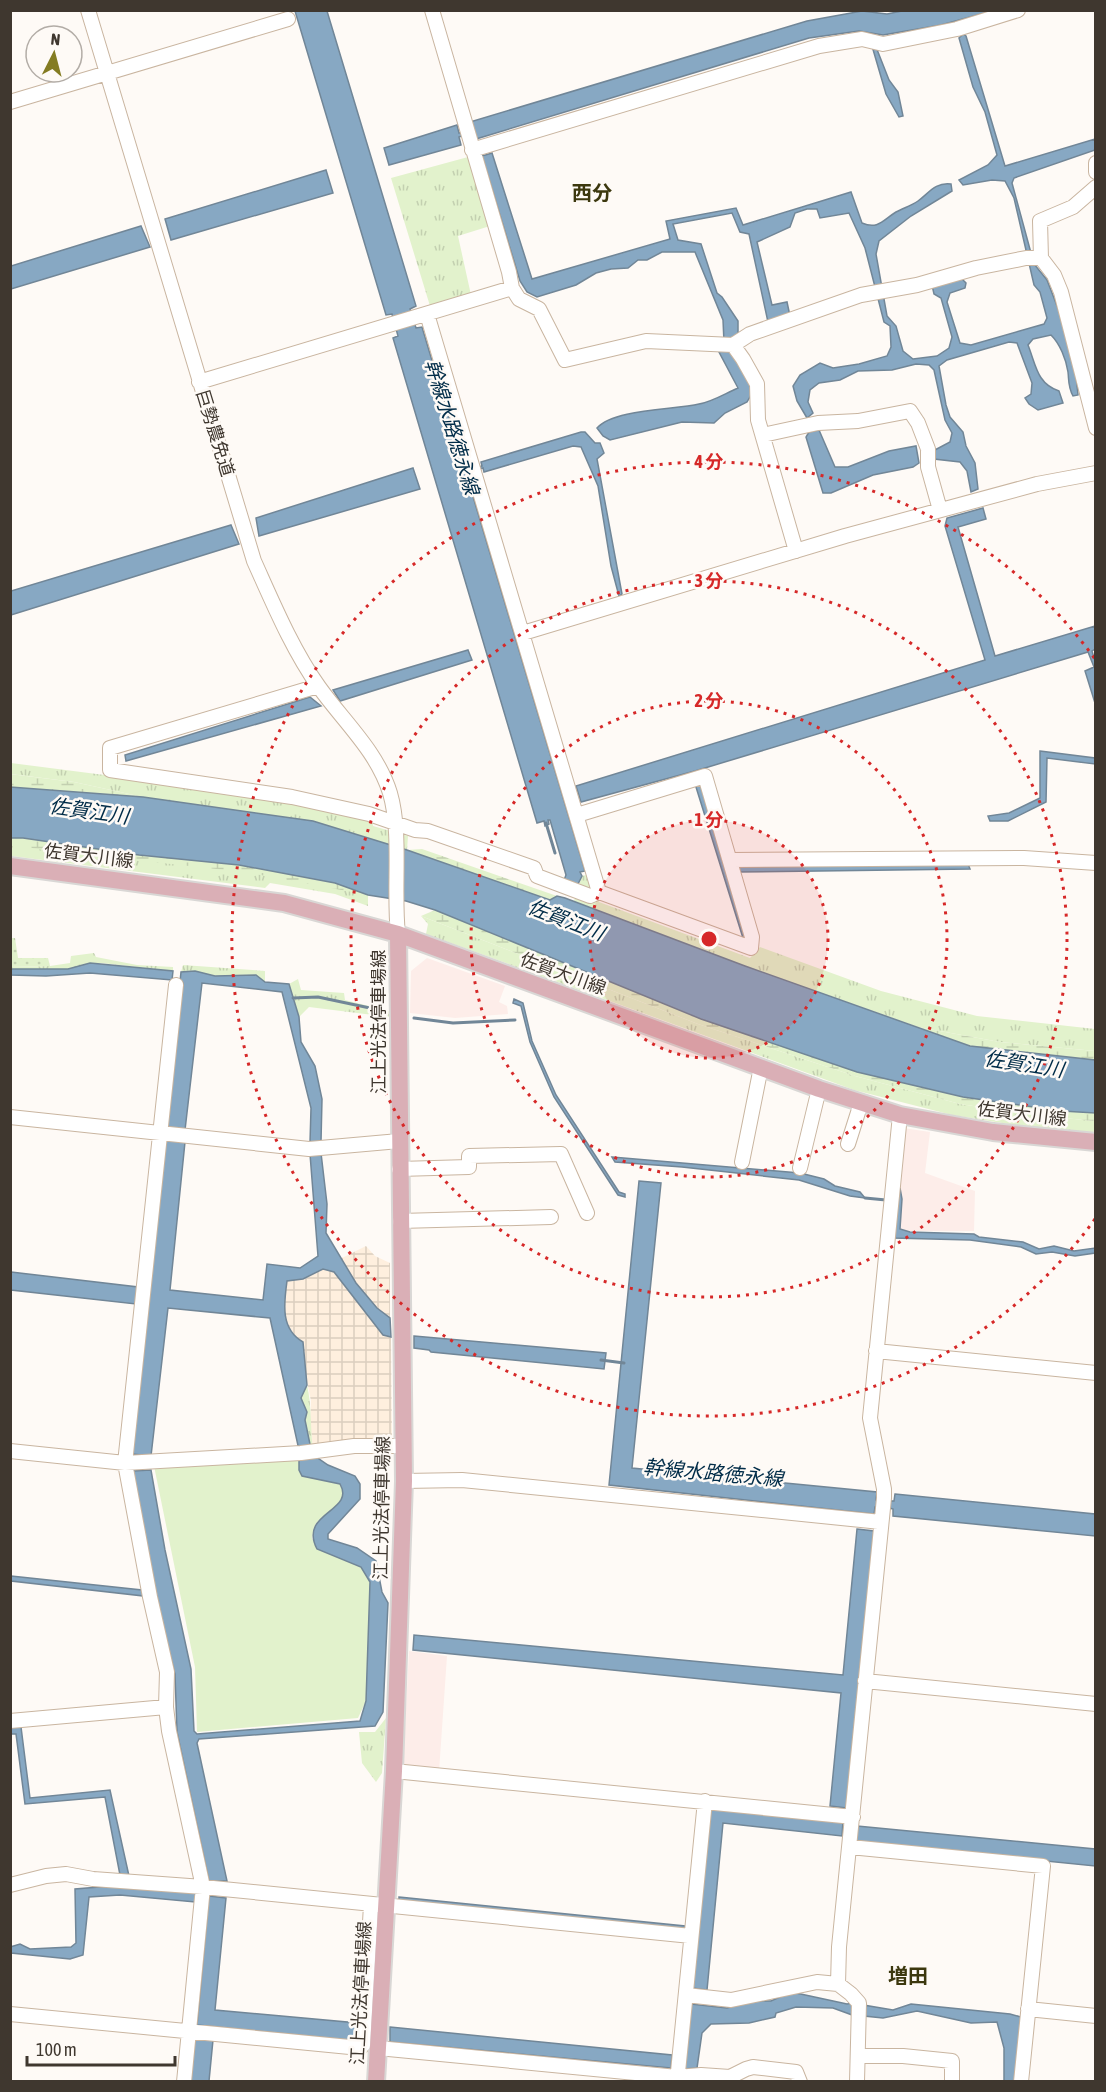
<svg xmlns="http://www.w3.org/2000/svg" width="1106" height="2092" viewBox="0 0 1106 2092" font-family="'Asap Condensed','Noto Sans JP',sans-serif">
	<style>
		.commercial { fill: #fdede9 }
		.industrial { fill: url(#industrial-grid) }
		.grass { fill: url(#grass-tufts) }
		.wetland { fill: url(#wetland-marsh) }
		.park { fill: #e2f2cc }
		.garden { fill: url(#garden-dots) }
		.water { fill: #87a8c3; stroke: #718697; stroke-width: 1.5 }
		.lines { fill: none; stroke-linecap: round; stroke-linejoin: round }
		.stream { stroke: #718697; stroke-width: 3 }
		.minor-casing { stroke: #c9b5a0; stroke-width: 16 }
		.major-casing { stroke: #d9d7d5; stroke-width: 20 }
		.minor { stroke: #fff; stroke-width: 14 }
		.major { stroke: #daafb6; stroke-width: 16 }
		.ring { fill: none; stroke: #d62828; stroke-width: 3; stroke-dasharray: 3 6 }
		.labels { text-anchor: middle; stroke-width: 5; stroke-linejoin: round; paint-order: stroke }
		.street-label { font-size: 18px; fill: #3f372f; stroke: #fefaf6 }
		.neighbourhood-label { font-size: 20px; font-weight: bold; fill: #3c380e; stroke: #fefaf6 }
		.water-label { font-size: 20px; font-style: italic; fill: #012c48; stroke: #fefaf6 }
		.centre { fill: #d62828; stroke: #fefaf6; stroke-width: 3 }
		.ring-label { font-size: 18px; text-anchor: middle; font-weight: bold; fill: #d62828; stroke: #fefaf6; stroke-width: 5; stroke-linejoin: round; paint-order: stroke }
	</style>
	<defs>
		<pattern id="industrial-grid" width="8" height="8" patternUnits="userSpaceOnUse" patternTransform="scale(1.5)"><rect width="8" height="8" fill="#feefde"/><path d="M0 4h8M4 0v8" fill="none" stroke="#dbcebf"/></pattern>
		<pattern id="grass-tufts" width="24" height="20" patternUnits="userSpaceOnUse" patternTransform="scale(1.5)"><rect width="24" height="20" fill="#e2f2cc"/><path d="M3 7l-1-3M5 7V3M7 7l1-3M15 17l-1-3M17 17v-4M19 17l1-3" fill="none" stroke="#c3d0b0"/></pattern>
		<pattern id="wetland-marsh" width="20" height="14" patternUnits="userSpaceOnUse" patternTransform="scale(1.5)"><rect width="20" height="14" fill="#e2f2cc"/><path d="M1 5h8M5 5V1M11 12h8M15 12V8" fill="none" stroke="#c3d0b0"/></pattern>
		<pattern id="garden-dots" width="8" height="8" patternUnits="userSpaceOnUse" patternTransform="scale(1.5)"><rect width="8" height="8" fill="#e2f2cc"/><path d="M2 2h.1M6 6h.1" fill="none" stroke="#c3d0b0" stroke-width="1.8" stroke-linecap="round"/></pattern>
	</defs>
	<rect width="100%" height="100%" fill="#fefaf6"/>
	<!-- commercial -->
	<path class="commercial" d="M427,958L505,986L499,1002L507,1006L508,1014L455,1018L410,1013L411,971Z
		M903,1128L930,1132L925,1173L975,1191L974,1231H898L896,1196Z
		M409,1651L447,1656L439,1772L403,1768Z"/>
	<!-- industrial -->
	<path class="industrial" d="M366,1246L375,1256L390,1263V1318L377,1308L356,1283L341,1261L342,1258Z
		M323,1269L334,1272L383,1335L391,1337L392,1444L313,1449L310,1422L311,1401L299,1341L287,1324L283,1309L286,1281L303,1279Z"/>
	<!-- grass -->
	<path class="grass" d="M468,157L490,226L458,236L471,295L430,306L391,178Z
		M11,763L291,799L372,818L373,826L408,836L407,850L313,821L143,797L74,782L11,774Z
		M10,838L335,883L368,895V906L335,894L270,883L265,888L11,856Z
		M591,874L599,902L750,958L760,947L881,991L977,1016L1095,1029V1051L1000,1042L918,1027L745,966L574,901L582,876Z
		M421,916L698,1024L855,1076L960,1104L1032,1115L1095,1121V1133L1027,1127L952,1115L854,1090L426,934L428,924Z
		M94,953L96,957L137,965L173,967V971L101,963H90L68,969H11L10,967L50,966L70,963L71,956Z
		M183,965L265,971V982L238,975L215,976L195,971L181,972Z
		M298,979L301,990L344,993L345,1000L389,1011V1017L309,1007L299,1017L289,984Z
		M307,1385C312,1406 310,1427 313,1449H310L305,1420L307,1412L301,1398Z
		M386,1718L382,1773L376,1782L362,1763L359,1732H375Z"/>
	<!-- wetland -->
	<path class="wetland" d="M10,774L74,782L143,797L11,787Z
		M10,838H23L140,855L239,865L335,883L368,895L244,872L43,850L11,844Z
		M422,849L557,896L550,900L407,850Z
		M435,910L701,1019L857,1072L963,1097L1062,1111L1095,1113V1121L1032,1115L960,1104L855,1076L698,1024L421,916Z
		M918,1027L1000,1042L1095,1051V1060L970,1046Z"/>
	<!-- park -->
	<path class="park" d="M299,1457L302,1476L340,1484C351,1503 325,1511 315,1525C313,1529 313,1534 312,1539L361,1567L370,1582L366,1701L358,1718L197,1732L195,1667L154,1466Z"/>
	<!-- garden -->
	<path class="garden" d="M11,938H15L18,958H48L50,966L11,967Z"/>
	<!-- water -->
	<path class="water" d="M907,10L992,11L941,25L883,35L859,31L809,38L476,139L473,132L459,137L461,145L389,165L384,148L457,125L459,133L472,129L470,122L807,21L862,11L887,14Z
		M295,11H327L416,306L410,309L416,328L422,327L465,471L482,466L481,462L581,432H585L595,443H600L604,453L597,459L622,594L619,596L611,566L598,486L581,447L573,446L484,472L483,468L466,473L585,871L580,872L582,876L577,886L564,880L566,875L550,820H548L549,824L545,826L544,821L537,823L393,338L398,336L392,314L386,315Z
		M963,34L966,36L1005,166L1095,139V150L1014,178L1012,183L1034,264L1047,280L1064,324L1076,375L1078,395L1073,396C1068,387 1069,381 1068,372C1066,359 1060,344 1051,335L1033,339L1028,345C1036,365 1037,384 1059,391L1063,403L1038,410L1029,404L1025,398L1031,394L1032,383L1017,343L1009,342L947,360L939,366L946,405L950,417L963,432L966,446L975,463L978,489L971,492L967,471L960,462L934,459L933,451L950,442L952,433L945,420L934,370L929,365L916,364L892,370L858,371L840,380L819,383L810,390L808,402L813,413L807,418L797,401L793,386L800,375L820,363L833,368L859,364L887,356L891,347L890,326L884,322L865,248L849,213L820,218L817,209H807L795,213L790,227L757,242L772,305L787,302L790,316L768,322L749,234L740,232L732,213L673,224L678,240L701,244L717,293L722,297L738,321V335L724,342L723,320L695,252H662L647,260H638L628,268L611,269L596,273L576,285L537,297L527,292L520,281L482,156L492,153L532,279L670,239L666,221L736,208L743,225L851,192L862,223C878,230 883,220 896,212C903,208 911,206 918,201C929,193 935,182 951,184L952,191L911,216L879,241L876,254L887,316L896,326L903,351L913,359L937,356L949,348L952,337L941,298L934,294L932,285L962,279L966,283L965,288L950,293L947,302L960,343L971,345L1044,324L1047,318L1040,292L1034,285L1014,198L1005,181L992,180L963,185L959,180L988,165L997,155L985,112L973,87L959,38Z
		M872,46L876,47L889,80L898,92L903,116L899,117L886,94Z
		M326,170L333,193L171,240L165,219Z
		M141,226L150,247L11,289V266Z
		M725,349L731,351L750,385L751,395L747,402L725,413L714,423L682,422L610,440L603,436L597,428C614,409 674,410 699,404C712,402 726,393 738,388L719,352Z
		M819,430L835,467H848L889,451L916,446L919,463L913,467L873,475L831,493H823L806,437L809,432Z
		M413,468L420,489L259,536L256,518Z
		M983,508L986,519L958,527L995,656L1095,626V649L1092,651L1095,661V703L1085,671L1094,667L1088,652L695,771L581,802L576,786L985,660L945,526L947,518Z
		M231,525L239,544L11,615V591Z
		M468,650L472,660L340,701L333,690Z
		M310,697L321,706L126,761L125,755Z
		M1040,751L1095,758V764L1047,758L1046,802L1008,821H990L988,816L1009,813L1040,798Z
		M699,785H703L747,937L743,938L696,787Z
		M10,787L143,797L313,821L407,850L550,900L557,896L565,898L745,966L970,1046L1095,1060V1113L1062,1111L963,1097L857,1072L701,1019L435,910L406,901L368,895L335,883L239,865L139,855L23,838H11Z
		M968,864L970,869L738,872V867Z
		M90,963L173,971L172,980L90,973L46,976L11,975V969H68Z
		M195,971L215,976L256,975L265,982L289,984L299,1017L301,1042L315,1066L322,1099L321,1142L310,1143L311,1108L282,992L202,983L185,1130L167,1128L183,983L180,982L181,972Z
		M514,999L523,1003L532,1041L556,1095L619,1192L625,1194V1197L618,1195L554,1097L530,1042L521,1006L513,1003Z
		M166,1140L185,1142L170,1290L263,1300L267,1264L300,1268L318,1256L310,1154L321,1153L327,1204L326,1233L356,1283L377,1308L390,1318L391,1337L383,1335L334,1272L323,1269L303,1279L287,1281C284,1303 280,1329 303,1342L307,1385L301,1398L307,1412L305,1420L312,1454L328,1465L355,1476L360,1484V1499L328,1534V1539L357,1548L376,1561L382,1592L388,1603L383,1712L375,1726L199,1739L197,1743L227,1881H209L177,1732L175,1674L154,1593L133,1471L151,1470L165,1550L191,1669L194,1731L197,1734L360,1721L366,1701L370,1582L361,1567L317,1549C298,1512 356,1512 340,1484L302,1476L299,1470V1450L270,1318L168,1308L151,1456L132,1454Z
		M612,1157L800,1173L824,1179L835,1186L860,1192L865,1198L850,1196L799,1180L682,1167L615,1162Z
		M639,1181L661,1183L632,1468L877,1492L876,1500H880L879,1507H875L874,1514L609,1485Z
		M900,1188L902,1199L900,1229L910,1232L974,1234L979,1237L1023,1242L1039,1249L1054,1246L1074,1251L1095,1248V1253L1075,1256L1052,1252L1036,1254L1021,1247L970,1240L893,1238L897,1200Z
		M11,1272L138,1287L136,1304L11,1290Z
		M414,1336L606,1353L604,1369L431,1352L429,1350L414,1348Z
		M895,1494L1095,1514V1536L893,1516V1509L889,1508V1501H894Z
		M857,1529L874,1531L847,1808L830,1806L841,1693L413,1650L414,1635L843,1675Z
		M11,1576L142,1590L144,1596L11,1581Z
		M11,1727H21L30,1798L110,1790L129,1876L120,1875L105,1797L25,1804L16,1734H11Z
		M708,1806L843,1821L842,1836L723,1823L707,1990L692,1988Z
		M857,1826L1095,1849V1866L855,1842Z
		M124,1885L196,1892L195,1902L120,1895L89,1897L83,1955L70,1959L11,1953L10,1947L20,1944L30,1949L71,1947L76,1943L75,1889Z
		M209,1896L226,1898L215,2010L358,2023L357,2041L197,2025Z
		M399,1897L685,1926V1930L399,1902Z
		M796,1993L847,2004L853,2003L855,2016L833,2008L796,2007L776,2013L775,2017L749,2023L711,2024L702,2033L697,2068L684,2069L691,2004L727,2008L753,2001H771L782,1996Z
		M911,2004L1010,2014L1021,2017L1015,2081H1004V2048L997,2022L971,2023L917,2011L883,2018L864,2016L863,2005L893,2010Z
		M390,2027L672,2055L671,2068L390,2042Z
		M195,2039L213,2040L209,2081L190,2082Z"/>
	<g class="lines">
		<!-- stream -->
		<path class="stream" d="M546,823L555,853
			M293,998L318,997L384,1011
			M414,1018L453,1023L515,1020
			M865,1198L886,1200
			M601,1360L624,1363"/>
		<defs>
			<path id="minor" d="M88,10L254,561C273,603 292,649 319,687C344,722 377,751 390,793C402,834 393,890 398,934
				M432,10L509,272L512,288L519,299L539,309L565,360L646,341L733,345L750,334L861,295L917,285L976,268L1026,258H1041L1054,275L1061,292L1096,428
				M10,102L288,19
				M472,150L819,46L862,39L883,44L957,29L1018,10
				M1096,163V172
				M1041,258L1040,221L1073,207L1096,187
				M427,314L599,892
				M733,345L743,359L757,384L758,420L796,551
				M199,382L512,288
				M763,435L818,423L858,421L910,411L918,423L928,449V467L940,510
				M523,633L845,536L1037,484L1096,473
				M318,686L110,748V770L292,797L369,814L415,830L428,831L534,868L537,876L590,896L599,892L751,948L752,937L705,776L577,815
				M731,860L1024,858L1096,863
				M176,985L125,1463L150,1597L167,1672L166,1707L169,1731L203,1887L184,2082
				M10,1117L309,1149L399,1141
				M848,1144L861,1103
				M742,1162L761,1067
				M800,1168L819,1089
				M399,1169L469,1167V1156L561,1154L587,1213
				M400,1221L551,1217
				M876,1351L1096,1373
				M10,1451L125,1463L301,1453L354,1446H403
				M404,1481L462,1480L881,1522
				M865,1681L1096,1704
				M10,1721L166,1707
				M394,1771L853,1817
				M850,1847L1043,1866L1021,2082
				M10,1885L46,1876L66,1874L93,1879L203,1887L691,1936
				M838,1984L839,1947L884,1498V1489L870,1418L900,1115
				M686,1995L731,2000L817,1982L838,1984L851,1994L859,2003L857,2082
				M1028,2009L1096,2016
				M10,2014L360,2048L363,2045L371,1905
				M378,2048L677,2077L701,2075L730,2077L746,2069L753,2067L796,2072L800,2082
				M859,2056H903L952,2061V2082
				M677,2082L705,1801"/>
			<path id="major" d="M10,866L284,903L398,934L819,1089L900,1115L993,1132L1096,1142
				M376,2082L394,1771L404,1481L398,934"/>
		</defs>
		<!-- minor casing -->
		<use href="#minor" class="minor-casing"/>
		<!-- major casing -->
		<use href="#major" class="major-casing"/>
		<!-- minor -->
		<use href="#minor" class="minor"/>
		<!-- major -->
		<use href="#major" class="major"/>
	</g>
	<!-- distance rings -->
	<circle cx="709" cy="939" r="119" fill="#d62828" fill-opacity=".12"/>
	<g class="ring">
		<circle cx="709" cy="939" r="119"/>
		<circle cx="709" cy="939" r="238"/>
		<circle cx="709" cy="939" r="358"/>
		<path d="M1095 1219A477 477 0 1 1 1095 659"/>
	</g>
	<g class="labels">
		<!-- street labels -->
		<g class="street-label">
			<text transform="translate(215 433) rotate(73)" y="6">巨勢農免道</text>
			<text transform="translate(89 856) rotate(7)" y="6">佐賀大川線</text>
			<text transform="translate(563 974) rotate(20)" y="6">佐賀大川線</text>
			<text transform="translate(379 1022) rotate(-90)" y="6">江上光法停車場線</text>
			<text transform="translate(1022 1114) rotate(7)" y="6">佐賀大川線</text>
			<text transform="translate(382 1508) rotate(-89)" y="6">江上光法停車場線</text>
			<text transform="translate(361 1993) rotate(-87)" y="6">江上光法停車場線</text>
		</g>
		<!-- neighbourhood labels -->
		<g class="neighbourhood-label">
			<text x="592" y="200">西分</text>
			<text x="908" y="1983">増田</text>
		</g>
		<!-- water labels -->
		<g class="water-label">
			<text transform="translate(452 427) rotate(73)" y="7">幹線水路徳永線</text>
			<text transform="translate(89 811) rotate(8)" y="7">佐賀江川</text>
			<text transform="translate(566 920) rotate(21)" y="7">佐賀江川</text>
			<text transform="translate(1024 1064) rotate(9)" y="7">佐賀江川</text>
			<text transform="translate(713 1473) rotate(5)" y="7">幹線水路徳永線</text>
		</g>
	</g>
	<circle cx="709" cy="939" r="9" class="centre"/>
	<g class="ring-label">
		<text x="709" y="468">4 分</text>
		<text x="709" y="587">3 分</text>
		<text x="709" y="707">2 分</text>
		<text x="709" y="826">1 分</text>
	</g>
	<!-- border -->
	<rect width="1106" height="2092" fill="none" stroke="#3f372f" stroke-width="24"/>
	<!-- north arrow -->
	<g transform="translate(54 54) rotate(6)"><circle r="28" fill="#fefaf6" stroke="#b2aca6" stroke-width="1.5"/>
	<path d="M0-4.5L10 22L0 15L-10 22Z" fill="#847c22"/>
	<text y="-9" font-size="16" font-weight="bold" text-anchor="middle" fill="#3f372f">N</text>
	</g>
	<!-- scale -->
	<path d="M27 2056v9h148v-9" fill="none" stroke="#3f372f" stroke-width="3"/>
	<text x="36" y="2056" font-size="18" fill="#3f372f" stroke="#fefaf6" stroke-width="4.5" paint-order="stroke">100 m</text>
</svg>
